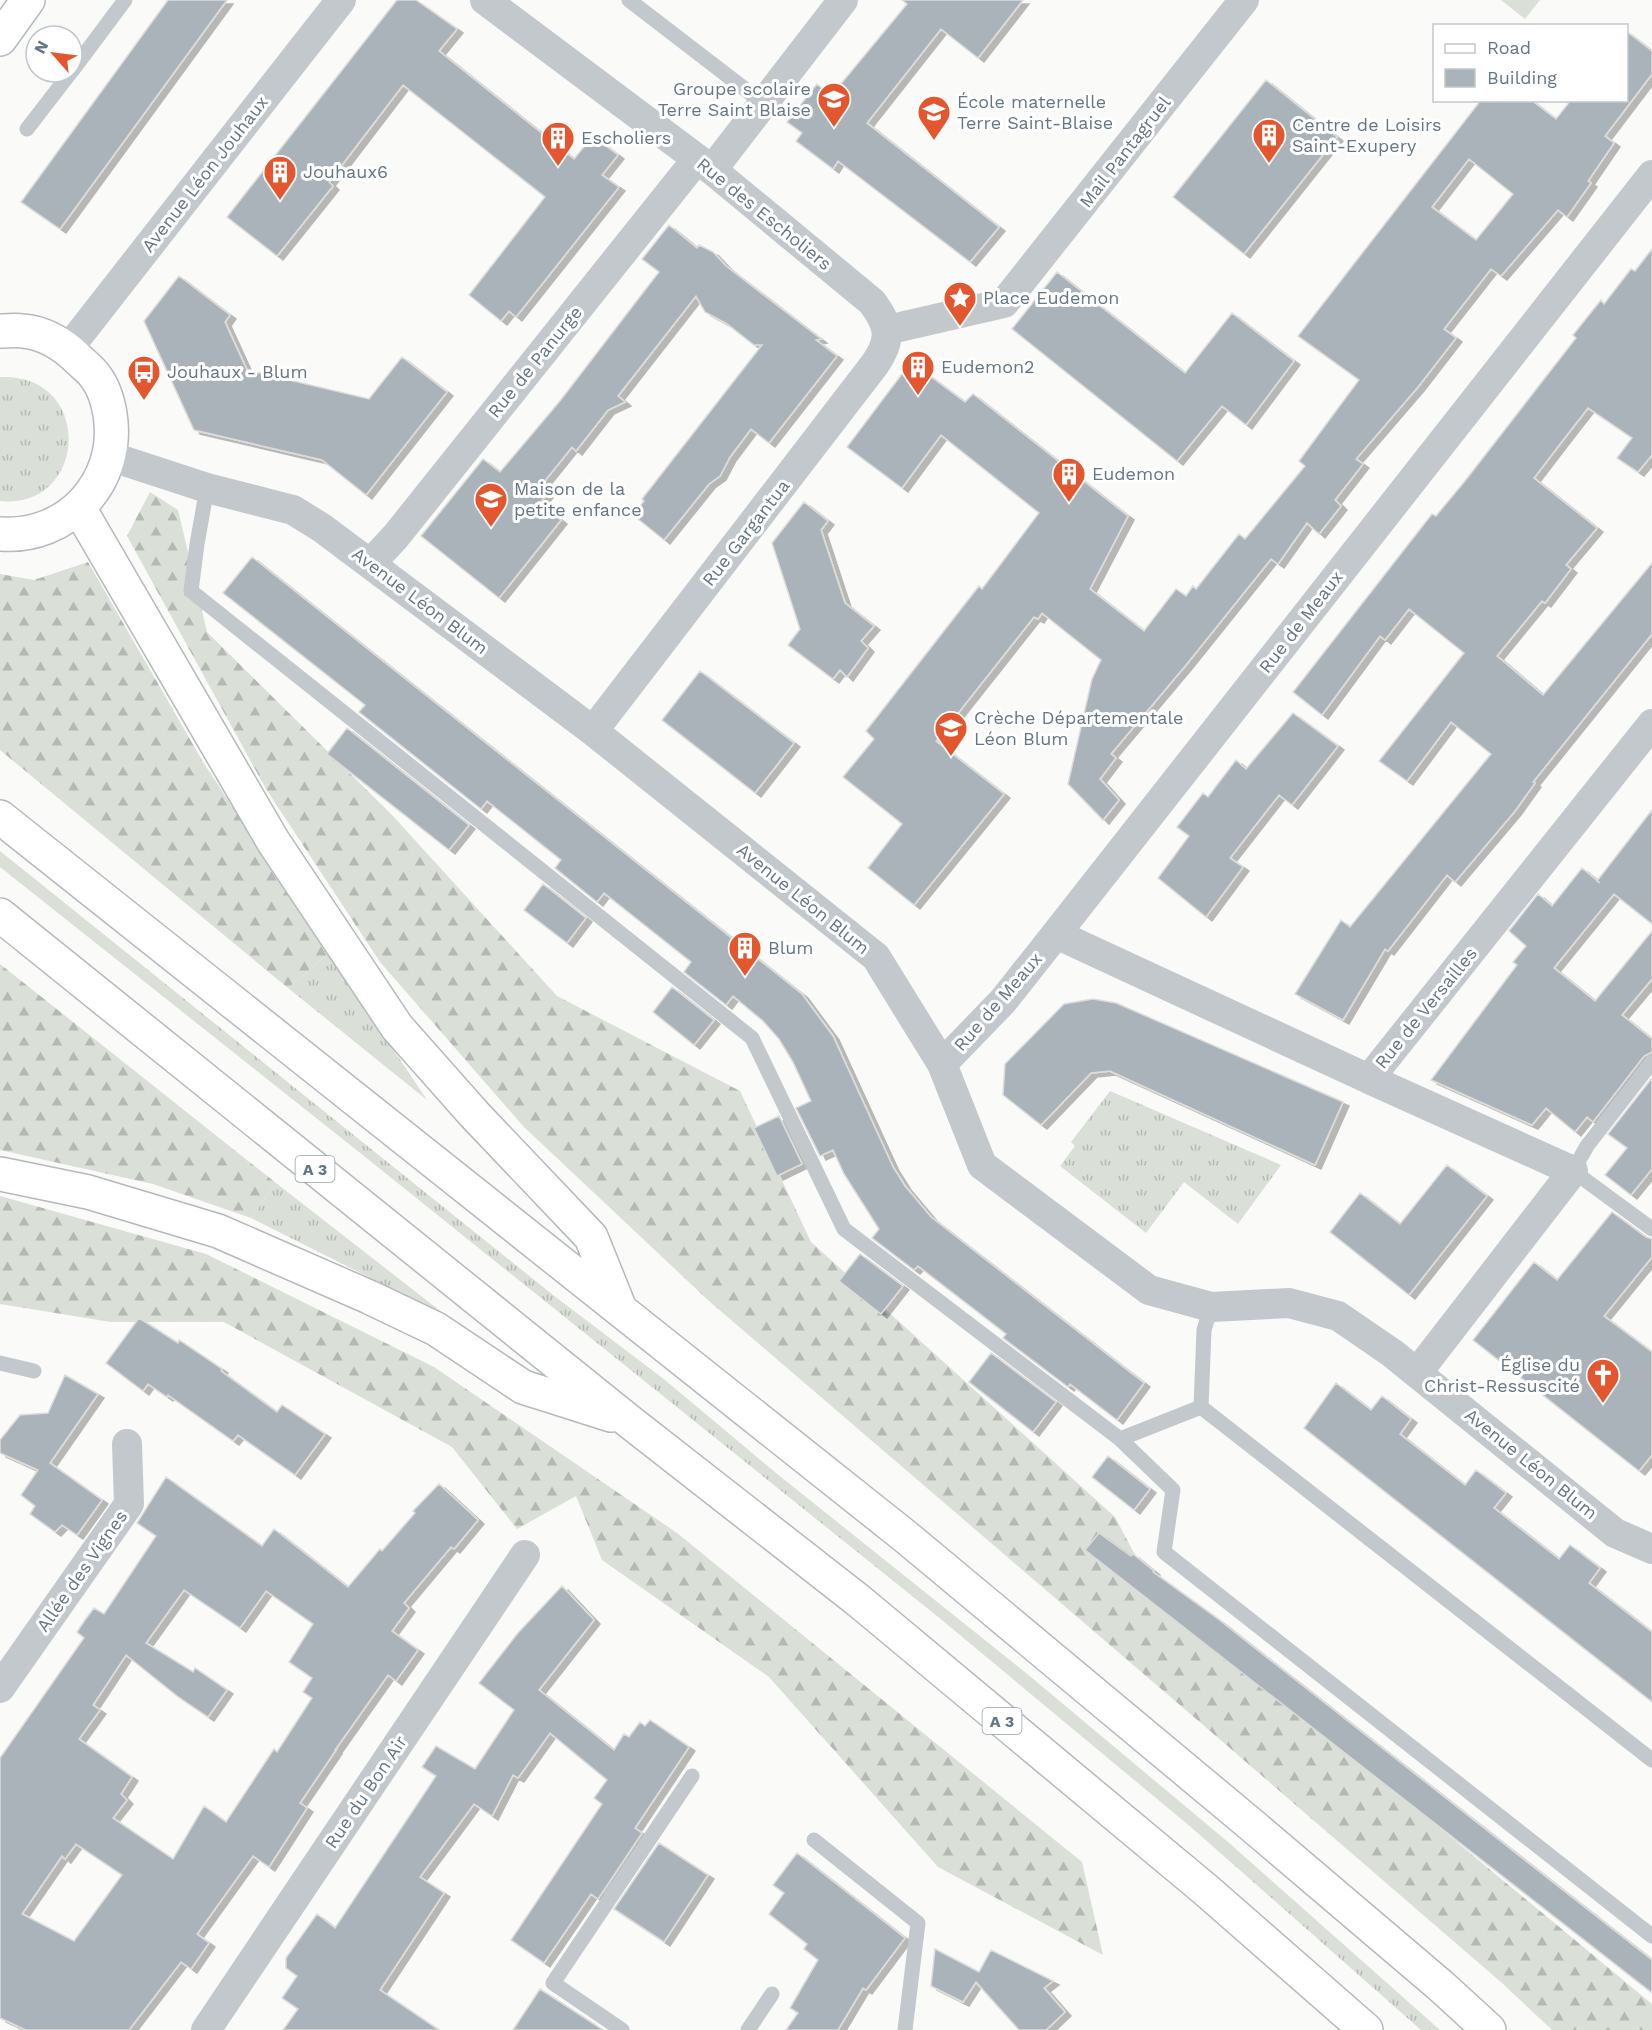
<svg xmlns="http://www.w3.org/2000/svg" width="1652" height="2030" viewBox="0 0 1652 2030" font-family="'Work Sans',sans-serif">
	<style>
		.grass { fill: url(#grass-tufts) }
		.forest { fill: url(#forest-firs) }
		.garden { fill: #dadfd7 }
		.building { fill: #aab3b9; stroke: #dcdcda; stroke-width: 1.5; fill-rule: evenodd; filter: url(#shadow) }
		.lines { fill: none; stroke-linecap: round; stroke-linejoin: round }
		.secondary-casing { stroke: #b3babf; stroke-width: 36 }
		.highway-casing { stroke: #b4b9bd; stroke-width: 36 }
		.lane { stroke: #c3c8cc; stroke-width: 15 }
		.street { stroke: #c3c8cc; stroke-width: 30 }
		.secondary { stroke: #fff; stroke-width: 33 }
		.highway { stroke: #fff; stroke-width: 33 }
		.labels { text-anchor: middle; stroke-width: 6; stroke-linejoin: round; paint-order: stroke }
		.shield { fill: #fff; stroke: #939fa8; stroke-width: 1.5 }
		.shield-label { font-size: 16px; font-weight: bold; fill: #657683 }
		.poi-label { font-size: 18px; fill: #657683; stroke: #fff; text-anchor: start }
		.street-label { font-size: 18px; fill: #657683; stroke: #fff }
	</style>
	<defs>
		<pattern id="grass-tufts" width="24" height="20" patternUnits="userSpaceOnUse" patternTransform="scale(1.5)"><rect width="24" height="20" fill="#dadfd7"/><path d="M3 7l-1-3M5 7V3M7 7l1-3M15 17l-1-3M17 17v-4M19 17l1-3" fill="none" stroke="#b4b9b4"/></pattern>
		<pattern id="forest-firs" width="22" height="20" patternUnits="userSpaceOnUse" patternTransform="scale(1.5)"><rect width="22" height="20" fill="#dadfd7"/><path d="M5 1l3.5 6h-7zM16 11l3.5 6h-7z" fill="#b4b9b4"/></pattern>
		<filter id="shadow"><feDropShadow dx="6" dy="4" stdDeviation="0" flood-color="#0004"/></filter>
	</defs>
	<rect width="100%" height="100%" fill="#fafaf8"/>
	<!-- grass -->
	<path class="grass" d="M0,377C96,373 87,511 0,501Z
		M0,851L553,1295L665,1380L776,1473L1026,1673L1228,1842L1440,2030H1421L1192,1828L937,1616L359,1152L0,867Z
		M329,953L427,1100L288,988Z
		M1110,1091L1281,1165L1238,1224L1184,1182L1146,1233L1060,1166L1075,1146L1071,1142Z
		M276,1183L448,1317L251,1218Z"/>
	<!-- forest -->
	<path class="forest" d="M150,492L178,510L207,632L392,815L557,996L740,1091L811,1242L1115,1517L1154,1591L1652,2004V2030H1552L1502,1983L1202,1724L709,1301L524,1127L380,962L266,789L127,536Z
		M88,562L203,762L329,953L288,988L0,750V574L34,580Z
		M0,964L276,1183L251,1218L153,1184L0,1150Z
		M0,1196L206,1254L434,1367L677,1533L1082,1862L1103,1955L938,1867L769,1677L602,1560L576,1496L517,1529L452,1447L224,1322H111L0,1304Z"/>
	<!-- garden -->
	<path class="garden" d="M1501,0H1540L1525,19Z"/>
	<!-- building -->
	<path class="building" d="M168,0H227L60,229L21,202Z
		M397,0H416L457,29L439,51L574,159L593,136L618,155L602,175L619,187L516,317L509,311L501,321L469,295L545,197L403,85L329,182L333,186L277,256L227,217Z
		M902,0H1023L978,58L941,29L867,123L999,227L970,262L838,161L833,169L796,141L802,133L787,122L817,84L831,96L907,4Z
		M1626,31L1652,51V74L1605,136L1614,143L1588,181L1591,183L1567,217L1558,210L1501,276L1491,269L1444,329L1456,338L1418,387L1356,459L1363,464L1335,500L1341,506L1319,534L1307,523L1278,564L1271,559L1186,665L1111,754L1116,758L1100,779L1119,800L1103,820L1068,784L1092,679L1101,660L1042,613L1038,619L1034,617L936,741L1004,794L914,905L868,868L902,824L843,777L874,739L866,731L979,586L982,589L1039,513L941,435L902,488L847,447L911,362L965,402L973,394L1128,516L1090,589L1144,631L1176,589L1186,596L1193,586L1196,589L1239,534L1245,539L1305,466L1299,461L1359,380L1298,336L1481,100H1531L1556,119L1571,100H1626ZM1469,159L1513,194L1476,240L1432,207Z
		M1266,80L1337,137L1244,254L1173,197Z
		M669,225L697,248L699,245L713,252L726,266L821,339L816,340L837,356L769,443L751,429L730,457L720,476L709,484L664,540L633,515L644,501L642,499L762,345H754L727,324L705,312L696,296L618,396L625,402L608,410L576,451L572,447L539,488L547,494L540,503L561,520L499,598L421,536L483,459L500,472L560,401L659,272L642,259Z
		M1652,249V455L1638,472L1617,458L1632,438L1588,408L1560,444L1534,478L1597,528L1566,565L1571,569L1545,603L1542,601L1497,656L1543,695L1652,563V634L1533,782L1535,783L1515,811L1455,882L1447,875L1388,951L1385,949L1343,1020L1295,994L1341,920L1350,927L1491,754L1451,722L1407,781L1379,761L1464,653L1409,609L1385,640L1380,636L1322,715L1293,692L1432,514L1436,516L1465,481L1576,338L1573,335L1601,300L1604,304L1631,269L1635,271Z
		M1057,272L1185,373L1232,313L1294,361L1246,425L1222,406L1177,461L1012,329Z
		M179,276L230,315L225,322L247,370L369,399L402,357L447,392L366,495L322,460L194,430L144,321Z
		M804,502L828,521L821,530L845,603L874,626L861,641L868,648L847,677L840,670L833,679L788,645L800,629L772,543Z
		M252,557L802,994L833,1036L893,1167L905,1186L931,1217L1144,1383L1117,1420L1070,1384L1068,1387L1003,1338L1006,1334L918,1266L914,1270L872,1238L879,1229L844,1174L833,1150L820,1156L796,1108L811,1101L793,1062L779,1039L763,1021L733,996L726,1005L684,972L691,962L604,893L597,902L555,868L561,860L487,801L481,809L359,712L365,705L223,593Z
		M700,671L794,743L755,793L662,720Z
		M1293,713L1338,746L1292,805L1279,795L1230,858L1243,867L1206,917L1158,878L1189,836L1177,827L1203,793L1208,797L1236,760L1246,769Z
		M347,728L469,825L449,850L327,754Z
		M1652,810V924L1614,894L1554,968L1595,1001L1652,931V979L1622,1015L1652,1039V1052L1644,1056L1593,1122L1587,1117L1575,1132L1546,1108L1532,1125L1431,1080L1517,965L1513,962L1526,946L1509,931L1538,894L1552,906L1582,868L1600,883L1597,881Z
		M543,884L586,918L567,943L524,910Z
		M672,987L714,1020L694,1045L653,1012Z
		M1093,999L1116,1003L1343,1102L1315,1165L1110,1071L1091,1073L1041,1125L1003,1095L1005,1064L1064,1004Z
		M1652,1078V1169L1631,1195L1605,1175L1627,1148L1608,1134Z
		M779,1116L802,1164L777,1176L754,1128Z
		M1447,1165L1487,1196L1409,1295L1330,1232L1360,1193L1400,1224Z
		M1612,1212L1646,1237L1652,1239V1257L1604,1316L1652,1352V1455L1639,1471L1473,1340L1534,1262L1557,1280Z
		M860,1254L903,1286L881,1314L839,1281Z
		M139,1318L178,1343L179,1340L222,1369L221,1371L277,1412L282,1405L325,1434L295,1475L238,1435L233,1441L168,1395L167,1397L148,1384L143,1391L106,1363Z
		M991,1353L1056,1402L1033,1432L969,1382Z
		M65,1375L98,1394L50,1463L102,1500L77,1535L62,1525L55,1532L30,1514L35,1506L21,1495L38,1470L0,1453V1440L20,1415L48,1413Z
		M1336,1383L1371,1410L1382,1396L1411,1419L1400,1434L1465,1485L1476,1470L1506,1493L1494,1508L1559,1559L1570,1545L1600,1568L1589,1583L1652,1632V1702L1304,1428Z
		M1108,1456L1150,1489L1134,1510L1092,1477Z
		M166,1477L262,1546L274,1529L348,1587L380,1549L382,1551L415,1513L413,1511L439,1484L478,1520L454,1549L451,1547L404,1603L409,1608L392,1631L418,1650L396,1681L388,1675L335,1750H336L300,1803L307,1808L269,1867L253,1856L197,1934L209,1943L191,1969L181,1962L129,2030H26L0,2018V1758L84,1638L77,1632L85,1620L94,1608L104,1614L156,1536L137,1523ZM184,1590L240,1628L266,1591L313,1624L289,1662L312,1678L303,1692L312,1698L277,1752L274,1749L226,1822L204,1806L173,1859L113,1818L127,1800L121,1794L132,1777L79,1739L100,1710L93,1705L126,1655L177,1696L208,1717L227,1690L195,1668L193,1672L146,1643ZM76,1844L122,1875L74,1941L22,1914L62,1856L65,1859Z
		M1099,1533L1131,1556L1133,1554L1154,1571L1153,1572L1218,1619L1652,1960V1993L1085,1550Z
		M562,1586L594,1620L539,1690L614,1750L624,1734L629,1737L640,1722L645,1726L650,1720L689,1747L635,1828L642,1833L598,1899L591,1894L544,1963L511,1940L602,1804L594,1798L607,1780L550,1733L518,1778L513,1775L492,1816L474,1804L420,1877L444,1893L380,1990L439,2030H283L298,2009L282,1998L297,1976L286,1968V1958L317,1914L335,1928L436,1776L422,1767L436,1746L475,1769L514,1710L479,1683L518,1633Z
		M659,1843L708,1875L664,1942L614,1909Z
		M797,1853L905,1938L866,1990L863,1988L838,2030H786L798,2013L790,2008L818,1960L804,1949L807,1944L769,1914L784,1893L773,1885Z
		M935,1949L979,1972L991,1950L1053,1981L1044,1988L1065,2012L1046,2030H1019L976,1982L963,2002L931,1986Z
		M540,1989L603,2030H513Z"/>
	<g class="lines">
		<defs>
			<path id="secondary" d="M0,39L28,0
				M0,331C8,331 16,330 23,331C45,333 64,345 79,360C84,365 91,370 95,376C103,386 108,402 110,414C121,482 67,539 0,534"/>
			<path id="highway" d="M79,508L273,841L397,1027L474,1114L591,1237L620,1309
				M0,817L906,1537L1254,1827L1441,1986L1489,2030
				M0,915L630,1422L859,1601L1206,1890L1366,2030
				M0,1174L88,1192L218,1231L369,1297L436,1329L523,1387L611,1415"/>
		</defs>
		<!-- secondary casing -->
		<use href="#secondary" class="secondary-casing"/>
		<!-- highway casing -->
		<use href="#highway" class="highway-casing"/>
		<!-- lane -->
		<path class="lane" d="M629,0L763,103
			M72,71L125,0
			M27,129L71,72
			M207,488L197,544L191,591L752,1038L844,1229L1120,1439L1201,1407L1652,1760
			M1652,1062L1587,1146L1573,1171L1652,1229
			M0,1363L34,1371
			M1201,1407L1204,1330L1211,1307
			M1120,1439L1173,1490L1164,1552L1652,1936
			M814,1840L918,1923L905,2030
			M622,2030L553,1983L692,1776
			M748,2030L772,1994"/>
		<!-- street -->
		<path class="street" d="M485,0L712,170L872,302C890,326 892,339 875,364L593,731
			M712,170L843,0
			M887,330L1004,303L1244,0
			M68,349L341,0
			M109,456L207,488L293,510L322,528L593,731L876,957L942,1064L982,1165L1149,1290L1211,1307L1289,1303L1338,1316L1392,1353L1615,1533L1652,1549
			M371,563L396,536L697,159
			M1056,934L1369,1079L1652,724
			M942,1064L1003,1001L1056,934L1652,175
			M1369,1079L1573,1171L1417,1373
			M0,1688L129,1504L127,1444
			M206,2030L525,1555"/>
		<!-- secondary -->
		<use href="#secondary" class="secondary"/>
		<!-- highway -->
		<use href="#highway" class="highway"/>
	</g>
	<!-- icons -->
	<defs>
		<symbol id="school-pin" viewBox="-11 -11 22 30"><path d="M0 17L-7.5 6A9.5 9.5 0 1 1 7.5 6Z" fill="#e4572e" stroke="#fff"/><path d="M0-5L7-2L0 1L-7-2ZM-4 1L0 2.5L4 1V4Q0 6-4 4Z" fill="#fff"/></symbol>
		<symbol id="building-pin" viewBox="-11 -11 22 30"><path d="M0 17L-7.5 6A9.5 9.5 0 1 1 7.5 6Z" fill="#e4572e" stroke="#fff"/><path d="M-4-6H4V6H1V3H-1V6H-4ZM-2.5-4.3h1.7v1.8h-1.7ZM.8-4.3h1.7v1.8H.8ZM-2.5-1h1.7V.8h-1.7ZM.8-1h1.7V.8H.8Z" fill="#fff"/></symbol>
		<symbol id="sight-pin" viewBox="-11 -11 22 30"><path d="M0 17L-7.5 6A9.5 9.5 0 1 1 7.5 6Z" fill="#e4572e" stroke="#fff"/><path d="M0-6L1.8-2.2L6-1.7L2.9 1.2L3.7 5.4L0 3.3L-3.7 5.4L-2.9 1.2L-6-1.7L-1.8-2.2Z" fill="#fff"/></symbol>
		<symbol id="bus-pin" viewBox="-11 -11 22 30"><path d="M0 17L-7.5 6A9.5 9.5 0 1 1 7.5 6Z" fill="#e4572e" stroke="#fff"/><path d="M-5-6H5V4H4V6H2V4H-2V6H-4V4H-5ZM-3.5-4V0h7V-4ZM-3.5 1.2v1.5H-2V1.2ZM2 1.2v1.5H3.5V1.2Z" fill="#fff"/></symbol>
		<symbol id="church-pin" viewBox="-11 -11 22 30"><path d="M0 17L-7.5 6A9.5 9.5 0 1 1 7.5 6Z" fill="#e4572e" stroke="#fff"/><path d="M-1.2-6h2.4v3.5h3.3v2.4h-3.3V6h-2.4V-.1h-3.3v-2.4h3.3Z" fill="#fff"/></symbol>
	</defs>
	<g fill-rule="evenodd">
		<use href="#school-pin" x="815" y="80" width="38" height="52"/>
		<use href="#school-pin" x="915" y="93" width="38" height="52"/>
		<use href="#building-pin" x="1250" y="116" width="38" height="52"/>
		<use href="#building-pin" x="539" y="119" width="38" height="52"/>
		<use href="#building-pin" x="261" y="153" width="38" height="52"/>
		<use href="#sight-pin" x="941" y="279" width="38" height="52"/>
		<use href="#building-pin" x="899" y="348" width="38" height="52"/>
		<use href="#bus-pin" x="125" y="353" width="38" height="52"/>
		<use href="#building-pin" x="1050" y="455" width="38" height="52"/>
		<use href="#school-pin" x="472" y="480" width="38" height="52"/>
		<use href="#school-pin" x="932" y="709" width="38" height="52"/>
		<use href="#building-pin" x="726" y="929" width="38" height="52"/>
		<use href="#church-pin" x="1584" y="1356" width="38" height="52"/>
	</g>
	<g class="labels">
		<!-- shield labels -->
		<g class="shield">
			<rect x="295.5" y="1156" width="39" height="26" rx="4.5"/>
			<rect x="982.5" y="1708" width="39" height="26" rx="4.5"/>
		</g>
		<g class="shield-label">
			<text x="315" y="1175">A 3</text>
			<text x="1002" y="1727">A 3</text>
		</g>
		<!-- poi labels -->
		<g class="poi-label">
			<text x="811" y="95" text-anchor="end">Groupe scolaire<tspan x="811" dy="21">Terre Saint Blaise</tspan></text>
			<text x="957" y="108">École maternelle<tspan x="957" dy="21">Terre Saint-Blaise</tspan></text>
			<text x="1292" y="131">Centre de Loisirs<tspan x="1292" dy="21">Saint-Exupery</tspan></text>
			<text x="581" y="144">Escholiers</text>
			<text x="303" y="178">Jouhaux6</text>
			<text x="983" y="304">Place Eudemon</text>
			<text x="941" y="373">Eudemon2</text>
			<text x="167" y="378">Jouhaux - Blum</text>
			<text x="1092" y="480">Eudemon</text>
			<text x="514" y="495">Maison de la<tspan x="514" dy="21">petite enfance</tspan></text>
			<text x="974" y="724">Crèche Départementale<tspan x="974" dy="21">Léon Blum</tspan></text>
			<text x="768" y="954">Blum</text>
			<text x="1580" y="1371" text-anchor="end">Église du<tspan x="1580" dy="21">Christ-Ressuscité</tspan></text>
		</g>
		<!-- street labels -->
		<g class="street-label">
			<text transform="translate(1125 152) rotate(-52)" y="6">Mail Pantagruel</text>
			<text transform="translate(205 174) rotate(-52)" y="6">Avenue Léon Jouhaux</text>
			<text transform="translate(764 214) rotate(39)" y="6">Rue des Escholiers</text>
			<text transform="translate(535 362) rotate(-51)" y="6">Rue de Panurge</text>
			<text transform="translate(746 533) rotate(-52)" y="6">Rue Gargantua</text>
			<text transform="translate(420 601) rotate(37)" y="6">Avenue Léon Blum</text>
			<text transform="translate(1301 622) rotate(-52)" y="6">Rue de Meaux</text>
			<text transform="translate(803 899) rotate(39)" y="6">Avenue Léon Blum</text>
			<text transform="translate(998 1002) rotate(-49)" y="6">Rue de Meaux</text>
			<text transform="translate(1426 1008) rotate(-51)" y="6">Rue de Versailles</text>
			<text transform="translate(1531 1464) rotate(39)" y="6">Avenue Léon Blum</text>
			<text transform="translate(82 1571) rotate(-55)" y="6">Allée des Vignes</text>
			<text transform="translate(366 1792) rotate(-56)" y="6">Rue du Bon Air</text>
		</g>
	</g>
	<!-- legend -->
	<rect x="1433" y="24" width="195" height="78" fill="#ffffff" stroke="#c1c8cd" stroke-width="1.5"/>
	<rect x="1445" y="44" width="30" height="9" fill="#ffffff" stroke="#c1c8cd" stroke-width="1.5"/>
	<text x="1487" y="54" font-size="18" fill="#657683">Road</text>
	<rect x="1445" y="69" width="30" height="18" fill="#aab3b9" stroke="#c1c8cd" stroke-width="1.5"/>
	<text x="1487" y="84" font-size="18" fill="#657683">Building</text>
	<!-- north arrow -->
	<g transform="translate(54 54) rotate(298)"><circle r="28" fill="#ffffff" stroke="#c1c8cd" stroke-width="1.5"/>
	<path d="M0-4.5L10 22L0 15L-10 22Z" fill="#e4572e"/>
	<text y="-9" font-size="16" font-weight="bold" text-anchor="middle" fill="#657683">N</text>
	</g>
</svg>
